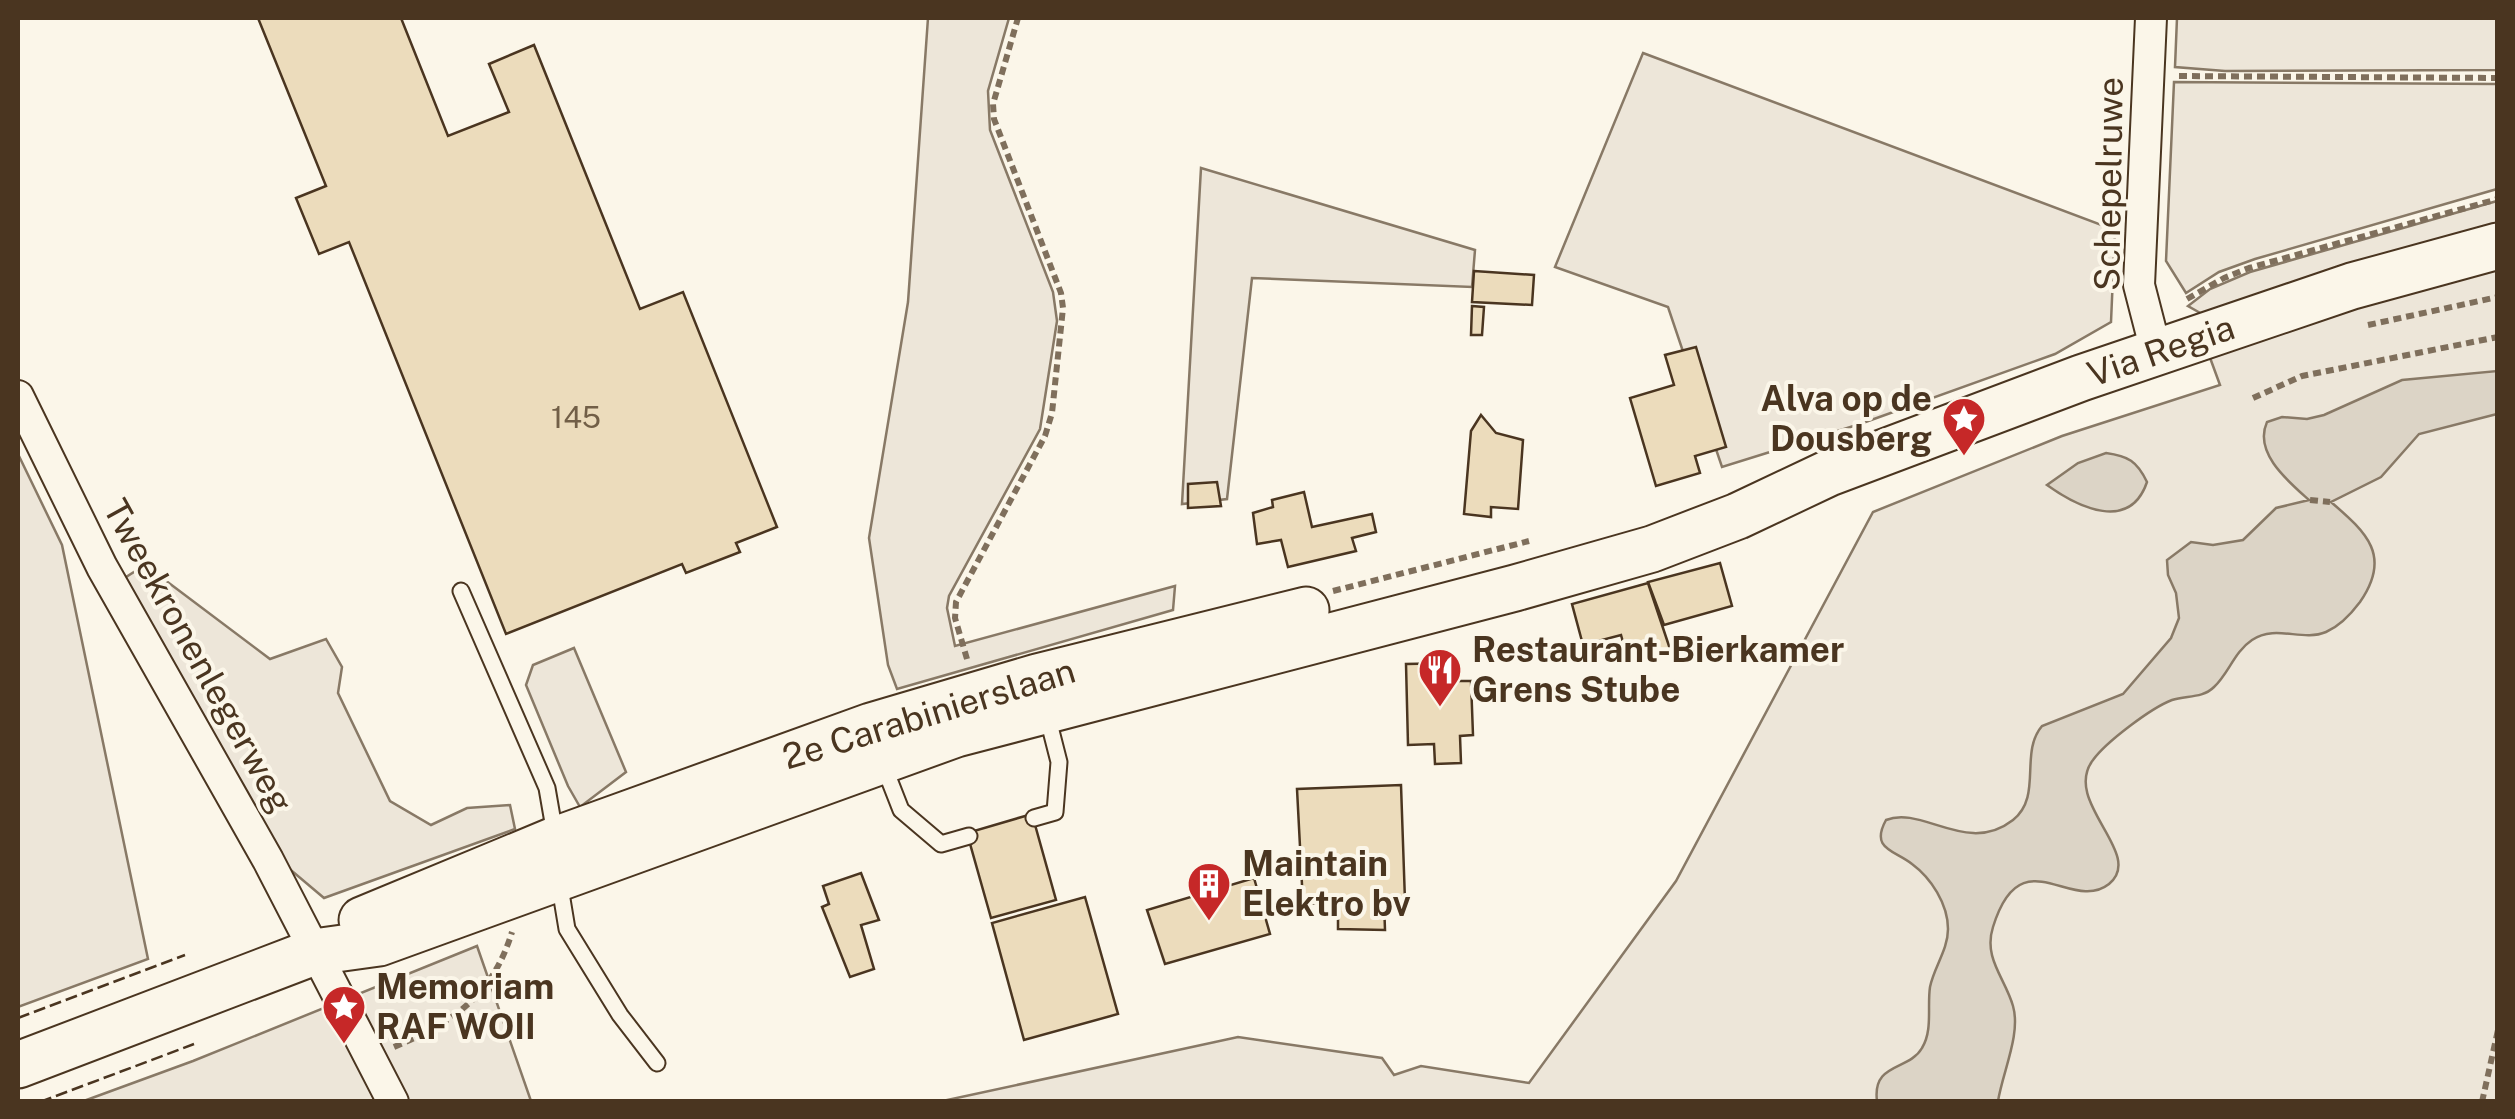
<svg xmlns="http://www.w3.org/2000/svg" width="2515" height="1119" viewBox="0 0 2515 1119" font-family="'Public Sans',sans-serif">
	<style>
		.green { fill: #ede6d9; stroke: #887966; stroke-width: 2.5 }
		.water { fill: #dcd4c6; stroke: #887966; stroke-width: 2.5 }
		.building { fill: #ecdcbc; stroke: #4a3520; stroke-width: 2.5 }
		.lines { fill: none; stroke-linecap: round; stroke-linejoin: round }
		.service-casing { stroke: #4a3520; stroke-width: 19 }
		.minor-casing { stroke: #4a3520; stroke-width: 34 }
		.primary-casing { stroke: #4a3520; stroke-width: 49 }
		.path { stroke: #7f6f5c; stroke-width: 6; stroke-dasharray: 8 5; stroke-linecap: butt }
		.service { stroke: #fbf6e9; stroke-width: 15 }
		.minor { stroke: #fbf6e9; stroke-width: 30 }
		.primary { stroke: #fbf6e9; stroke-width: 45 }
		.fence { stroke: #4a3520; stroke-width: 2.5; stroke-dasharray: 12 5; stroke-linecap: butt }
		.labels { text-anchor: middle; stroke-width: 8; stroke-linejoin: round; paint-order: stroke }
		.number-label { font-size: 30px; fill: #725f47 }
		.street-label { font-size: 35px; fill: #4a3520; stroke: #fbf6e9 }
		.poi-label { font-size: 35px; font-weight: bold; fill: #4a3520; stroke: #fbf6e9; text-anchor: start }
	</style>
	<rect width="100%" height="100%" fill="#fbf6e9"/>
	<!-- green -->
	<path class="green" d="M928,18H1009L988,91L990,130L1053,292L1057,321L1040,429L949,596L947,608L955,646L1175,586L1173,610L897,689L888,665L869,538L908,302Z
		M2177,18H2497V70L2225,71L2175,67Z
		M1643,53L2115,230L2111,322L2055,354L1860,424L1722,467L1668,307L1555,267Z
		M2174,82L2497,84V189L2255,259L2219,272L2186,293L2166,261Z
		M1201,168L1475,250L1472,287L1252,278L1227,499L1182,504Z
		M2497,201V228L2202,314L2188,306L2210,289L2250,272Z
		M2497,266V1101L938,1102L1238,1037L1382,1058L1394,1075L1421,1066L1529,1083L1676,881L1873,512L2062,436L2220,385L2205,344Z
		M18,454L62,545L148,959L18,1007Z
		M145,565L270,659L326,639L342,667L338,693L390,801L431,825L467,808L510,805L515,829L324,898L286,866L123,579Z
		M574,648L626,772L580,807L568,786L526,685L533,665Z
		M477,946L531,1101L81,1102L193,1061Z"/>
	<!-- water -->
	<path class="water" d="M2497,371V414L2419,434L2381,477L2331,502C2367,533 2392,556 2360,602C2351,614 2340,626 2326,632C2302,642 2276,624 2252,640C2234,652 2229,673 2214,687C2202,699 2186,695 2172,700C2151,708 2106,742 2093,760C2061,802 2146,854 2109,884C2071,914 2021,836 1993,927C1983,958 2005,978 2013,1006C2021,1034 2003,1071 1998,1101H1877C1872,1062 1909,1071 1922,1048C1933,1030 1927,1007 1930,987C1934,967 1948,950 1948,929C1948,904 1931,878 1912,864C1894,850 1870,849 1886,820C1922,805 1967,856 2013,820C2043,796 2019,753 2042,726L2123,694L2171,638L2179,618L2176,593L2168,575L2167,560L2191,542L2213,545L2243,540L2276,508L2309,500C2289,482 2253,453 2267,422L2282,417L2307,419L2324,415L2402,380Z
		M2106,453C2128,456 2137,461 2147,482C2130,532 2079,508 2047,485L2078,463Z"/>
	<!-- building -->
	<path class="building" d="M258,18H401L448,136L509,112L489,64L534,45L640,309L683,292L777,527L736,543L740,552L686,573L682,564L506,634L349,242L319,254L296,198L326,186Z
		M1474,271L1534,275L1532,305L1472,302Z
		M1472,306L1484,307L1482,335H1471Z
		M1696,347L1726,447L1695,456L1700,473L1656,486L1630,398L1674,385L1665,355Z
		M1481,415L1496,433L1523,440L1518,509L1491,507V517L1464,514L1471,431Z
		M1217,482L1221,506L1188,508V484Z
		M1304,492L1312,527L1372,514L1376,532L1352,538L1356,551L1288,567L1281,540L1257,544L1253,513L1273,507L1272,500Z
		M1720,563L1732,606L1664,625L1648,582Z
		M1648,583L1671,652L1629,664L1621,635L1583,645L1572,604Z
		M1456,663L1457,681H1471L1473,735L1460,736L1461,763L1435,764L1434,744L1408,745L1406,664Z
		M1401,785L1405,901L1384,902L1385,930L1338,929V909L1322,910L1321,903L1303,904L1297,789Z
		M1032,814L1056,900L991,918L967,833Z
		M861,873L879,920L861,925L874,969L850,977L822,907L829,904L823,886Z
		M1254,878L1270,934L1165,964L1147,910Z
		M1085,897L1118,1014L1024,1040L992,923Z"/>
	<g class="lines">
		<defs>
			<path id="service" d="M461,591L547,788L555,834
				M883,764L901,810L941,844L969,836
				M1034,818L1055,812L1059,762L1047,715
				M559,881L567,929L620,1015L657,1063"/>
			<path id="minor" d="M2151,18L2139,285L2156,351
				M18,396L102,567L268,860L393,1102"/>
			<path id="primary" d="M362,920L555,840L871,726L1037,677L1306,610
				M18,1065L314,952L379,943L956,734L1515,588L1652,549L1738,516L1829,473L2081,378L2352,286L2498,246"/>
		</defs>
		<!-- service casing -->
		<use href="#service" class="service-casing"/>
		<!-- minor casing -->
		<use href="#minor" class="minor-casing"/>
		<!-- primary casing -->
		<use href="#primary" class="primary-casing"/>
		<!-- path -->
		<path class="path" d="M2179,76L2498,78
			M2187,299L2224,278L2249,268L2498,199
			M2368,325L2498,297
			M2253,398L2302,376L2498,337
			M2310,500L2330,502
			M1333,591L1529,541
			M967,659L955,618L956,602L1045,436L1052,413L1063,308L1061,293L994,119L993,104L1018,18
			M394,1047C453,1022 492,997 512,932
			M2482,1102L2498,1030"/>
		<!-- service -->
		<use href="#service" class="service"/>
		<!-- minor -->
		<use href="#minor" class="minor"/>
		<!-- primary -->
		<use href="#primary" class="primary"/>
		<!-- fence -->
		<path class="fence" d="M18,1018L185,955
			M40,1102L194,1044"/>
	</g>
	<!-- icons -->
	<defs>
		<symbol id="sight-pin" viewBox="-11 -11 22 30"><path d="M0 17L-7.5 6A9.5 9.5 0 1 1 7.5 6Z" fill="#c62828" stroke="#fbf6e9"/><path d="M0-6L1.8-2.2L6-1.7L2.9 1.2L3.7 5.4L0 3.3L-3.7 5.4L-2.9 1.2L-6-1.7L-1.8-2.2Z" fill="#fff"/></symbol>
		<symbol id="restaurant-pin" viewBox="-11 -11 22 30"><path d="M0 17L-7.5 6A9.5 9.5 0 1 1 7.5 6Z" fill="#c62828" stroke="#fbf6e9"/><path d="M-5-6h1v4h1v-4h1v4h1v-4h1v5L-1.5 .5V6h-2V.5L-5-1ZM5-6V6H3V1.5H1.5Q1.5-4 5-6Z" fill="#fff"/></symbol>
		<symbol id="building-pin" viewBox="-11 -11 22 30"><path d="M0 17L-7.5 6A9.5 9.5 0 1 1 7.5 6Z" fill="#c62828" stroke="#fbf6e9"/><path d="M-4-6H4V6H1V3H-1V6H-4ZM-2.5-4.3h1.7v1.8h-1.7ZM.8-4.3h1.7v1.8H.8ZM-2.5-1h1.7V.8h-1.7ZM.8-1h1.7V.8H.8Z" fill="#fff"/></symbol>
	</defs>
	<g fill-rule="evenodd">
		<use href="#sight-pin" x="1939" y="394" width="50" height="68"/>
		<use href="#restaurant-pin" x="1415" y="645" width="50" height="68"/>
		<use href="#building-pin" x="1184" y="859" width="50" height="68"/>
		<use href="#sight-pin" x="319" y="982" width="50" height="68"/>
	</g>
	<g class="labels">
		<!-- number labels -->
		<g class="number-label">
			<text x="576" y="428">145</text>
		</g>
		<!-- street labels -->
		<g class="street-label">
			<text transform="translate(2109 184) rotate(-89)" y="12">Schepelruwe</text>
			<text transform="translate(2161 351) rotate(-19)" y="12">Via Regia</text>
			<text transform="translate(198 656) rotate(61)" y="12">Tweekronenlegerweg</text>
			<text transform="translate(929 714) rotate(-17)" y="12">2e Carabinierslaan</text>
		</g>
		<!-- poi labels -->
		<g class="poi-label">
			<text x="1932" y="411" text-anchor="end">Alva op de<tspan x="1932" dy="40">Dousberg</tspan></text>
			<text x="1472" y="662">Restaurant-Bierkamer<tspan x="1472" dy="40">Grens Stube</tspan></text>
			<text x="1242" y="876">Maintain<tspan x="1242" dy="40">Elektro bv</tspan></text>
			<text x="376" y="999">Memoriam<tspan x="376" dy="40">RAF WOII</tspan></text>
		</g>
	</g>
	<!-- border -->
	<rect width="2515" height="1119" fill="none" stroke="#4a3520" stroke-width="40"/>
</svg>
